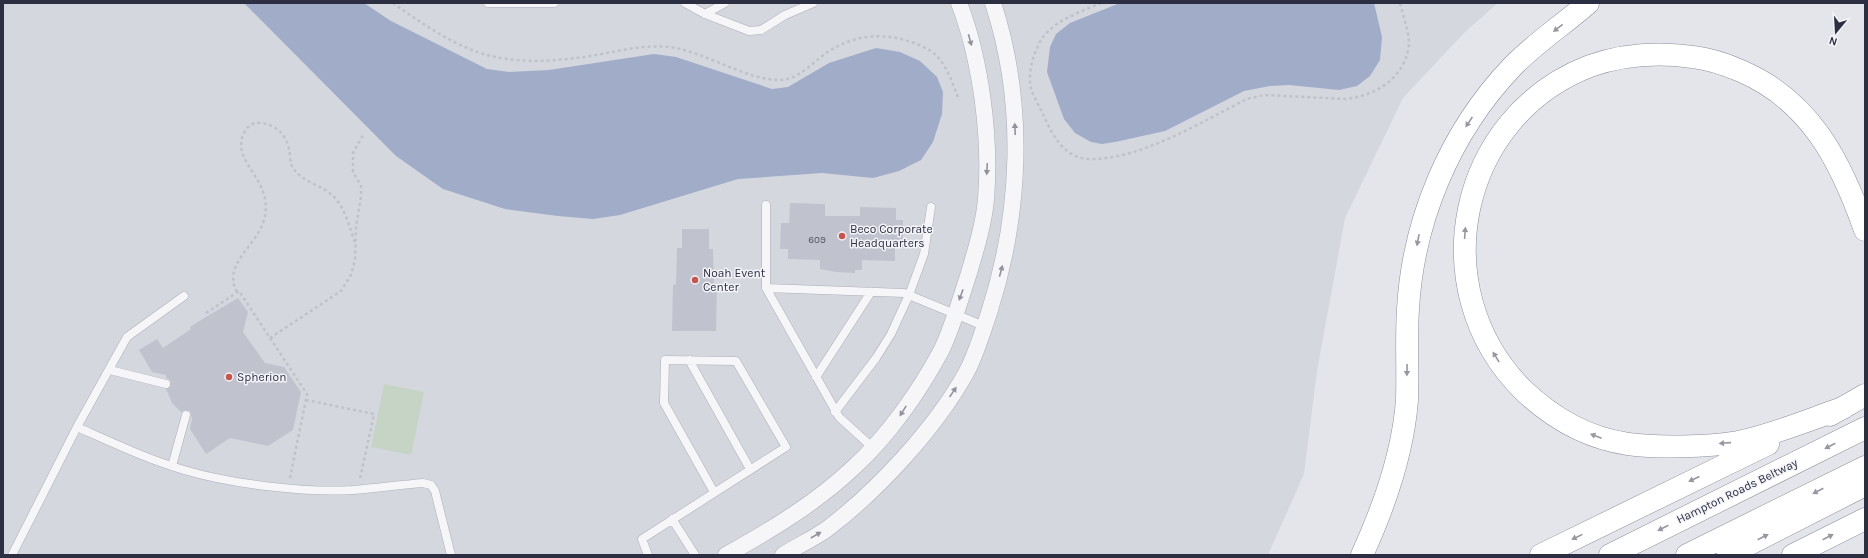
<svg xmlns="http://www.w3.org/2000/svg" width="1868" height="558" viewBox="0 0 1868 558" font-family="Karla,sans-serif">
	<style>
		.built { fill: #d5d7df }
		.green { fill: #c6d4c5 }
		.water { fill: #a0acc8 }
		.building { fill: #c0c3cd }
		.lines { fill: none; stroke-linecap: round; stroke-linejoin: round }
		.service-casing { stroke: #acaeb8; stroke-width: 9 }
		.minor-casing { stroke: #acaeb8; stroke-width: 17 }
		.motorway-casing { stroke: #8b8fa0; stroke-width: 23 }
		.path { stroke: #c1c2c9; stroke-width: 2.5; stroke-dasharray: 3 3; stroke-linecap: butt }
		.service { stroke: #f6f6f9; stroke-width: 8 }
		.minor { stroke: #f6f6f9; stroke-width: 16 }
		.motorway { stroke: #fff; stroke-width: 22 }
		.oneway { fill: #9697a0 }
		.oneway2 { fill: #91929e }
		.poi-dot { fill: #c8544f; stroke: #f3f4f8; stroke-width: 1.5 }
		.labels { text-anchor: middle; stroke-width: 3; stroke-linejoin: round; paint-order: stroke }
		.number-label { font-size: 10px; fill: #515465 }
		.poi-label { font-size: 12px; fill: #2c2f42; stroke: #f3f4f8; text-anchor: start }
		.street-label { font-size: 12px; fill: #2c2f42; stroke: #f3f4f8 }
	</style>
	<rect width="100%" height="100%" fill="#e3e5ea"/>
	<!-- built -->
	<path class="built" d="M3,3H1498L1464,33L1403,98L1345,218L1317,371L1304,474L1268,555H3Z"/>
	<!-- green -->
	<path class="green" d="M384,384L424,392L411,455L371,447Z"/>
	<!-- water -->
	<path class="water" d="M244,3H364L391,21L487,69L509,72L549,70L654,54L676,57L772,89L788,87L829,63L876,48L900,52L920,61L937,77L943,92L942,114L933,142L921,160L899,171L873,178L822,173L738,179L620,215L593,219L558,216L505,209L443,189L396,156Z
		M1120,3H1374L1382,37L1380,60L1370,76L1357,86L1339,90L1289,85L1270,86L1244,91L1165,131L1115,142L1102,144L1091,142L1075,133L1064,119L1047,72L1050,47L1056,34L1070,23Z"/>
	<!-- building -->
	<path class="building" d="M790,203L825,204V216H860V207L896,208V220H903V248H895V261L862,260V270H855V273L836,272L820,269V260L788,259V249H780L781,223H789Z
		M682,229H709V249H713L714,284H717L716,331H672L673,285L676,284L677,248H682Z
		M238,298L248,312L243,332L265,363L284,367L301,392L293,430L268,446L230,438L206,454L190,429L192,419L190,411L185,410L181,412L172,403L166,389L171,386L170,380L166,378V375L152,372L139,350L157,339L163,348L191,329L190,327L196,323Z"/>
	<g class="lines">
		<defs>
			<path id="service" d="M488,3H554
				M685,3L705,14L749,31L761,30L785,15L813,3
				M705,14L725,3
				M766,288V205
				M689,360L750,469
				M110,370L166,384
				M816,377L871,292
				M835,412L876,358L891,334L909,295L924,254L931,207
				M77,427L127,337L184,296
				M872,447L839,417L766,288L904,293L984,326
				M172,466L186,415
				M672,519L695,555
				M12,555L77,427C113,443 147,459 184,470C231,484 305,493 353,490C376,488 400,485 423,483L431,485L435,491L451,555
				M648,555L642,539L786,447L736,361L665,360L664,403L714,492"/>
			<path id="minor" d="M726,555C771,530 816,503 854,467C888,436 919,392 941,351C952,329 961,297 969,273C976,249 984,223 986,199C991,138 981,60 959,3
				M783,555C797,546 813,539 827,529C877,491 935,429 966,373C976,355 982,333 989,313C1021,213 1026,104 993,3"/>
			<path id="motorway" d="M1843,408C1808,420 1773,435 1738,442C1707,447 1658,448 1628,444C1587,438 1551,417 1522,389C1423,289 1457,117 1590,66C1624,54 1658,52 1693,57C1710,59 1725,64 1741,71C1811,101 1841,162 1865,230
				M1830,415L1865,395
				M1362,555C1384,507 1403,454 1407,400C1408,370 1406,339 1408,309C1413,220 1450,132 1512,67C1535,43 1563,25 1588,3
				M1541,555L1768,444
				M1610,555L1865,428
				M1687,555L1865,467
				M1728,555L1865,485
				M1793,555L1865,519"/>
		</defs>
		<!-- service casing -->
		<use href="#service" class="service-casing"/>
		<!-- minor casing -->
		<use href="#minor" class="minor-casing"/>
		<!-- motorway casing -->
		<use href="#motorway" class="motorway-casing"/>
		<!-- path -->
		<path class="path" d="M393,3C417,20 444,39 472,50C507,64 548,62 584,57C612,53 640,44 669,47C704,51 747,81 781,80C800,79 815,60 829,51C857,34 884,32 914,43C924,47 934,51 940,60C949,71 954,87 959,100
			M1101,3C1080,12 1049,22 1039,44C1032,58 1028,73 1031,89C1033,95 1037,102 1040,108C1050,129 1061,159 1090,159C1140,160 1203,121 1247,99L1264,95L1346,99C1371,96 1395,84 1405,60C1407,55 1409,48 1409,42C1408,29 1403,16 1400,3
			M237,292C222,265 255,247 263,223C278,179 227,163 245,131C248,126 253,122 260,123C275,124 286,134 289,149C290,153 290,160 291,164C299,183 324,184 336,199C346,211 350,229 355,243
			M206,313L239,291L307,394L290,478
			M270,338L341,291L351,275L355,260L356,227L361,197V186L353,172V153L363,135
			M306,400L374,414L360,479"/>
		<!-- service -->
		<use href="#service" class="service"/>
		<!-- minor -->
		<use href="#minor" class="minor"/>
		<!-- motorway -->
		<use href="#motorway" class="motorway"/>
	</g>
	<!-- one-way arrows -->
	<defs><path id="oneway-solid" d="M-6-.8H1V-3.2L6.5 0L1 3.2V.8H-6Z"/></defs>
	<g class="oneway">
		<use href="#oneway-solid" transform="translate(1558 28) rotate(142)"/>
		<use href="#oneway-solid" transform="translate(1469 122) rotate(124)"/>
		<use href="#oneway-solid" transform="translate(1465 233) rotate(-86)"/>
		<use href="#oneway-solid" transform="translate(1418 240) rotate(101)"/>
		<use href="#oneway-solid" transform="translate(1496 357) rotate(-122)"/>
		<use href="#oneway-solid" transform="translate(1407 370) rotate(91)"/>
		<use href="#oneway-solid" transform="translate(1596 436) rotate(-159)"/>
		<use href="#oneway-solid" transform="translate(1725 443) rotate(176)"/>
		<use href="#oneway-solid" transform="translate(1830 446) rotate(153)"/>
		<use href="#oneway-solid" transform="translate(1694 479) rotate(155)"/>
		<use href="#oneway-solid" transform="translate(1818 491) rotate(153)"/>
		<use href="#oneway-solid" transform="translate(1663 528) rotate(153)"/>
		<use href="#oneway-solid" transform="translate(1577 537) rotate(154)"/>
		<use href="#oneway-solid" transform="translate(1763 537) rotate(-27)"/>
		<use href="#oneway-solid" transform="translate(1828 537) rotate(-27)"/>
	</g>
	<g class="oneway2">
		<use href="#oneway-solid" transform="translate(970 40) rotate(75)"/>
		<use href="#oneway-solid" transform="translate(1015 129) rotate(-92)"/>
		<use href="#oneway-solid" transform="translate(987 169) rotate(93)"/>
		<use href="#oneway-solid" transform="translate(1001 271) rotate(-75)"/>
		<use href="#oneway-solid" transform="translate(961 295) rotate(110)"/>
		<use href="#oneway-solid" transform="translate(953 392) rotate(-56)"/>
		<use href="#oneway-solid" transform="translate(903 411) rotate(122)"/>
		<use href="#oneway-solid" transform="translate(816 535) rotate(-30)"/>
	</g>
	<!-- markers -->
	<g class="poi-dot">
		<circle cx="842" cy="236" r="4"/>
		<circle cx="695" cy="280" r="4"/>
		<circle cx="229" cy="377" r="4"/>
	</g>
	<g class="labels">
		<!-- number labels -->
		<g class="number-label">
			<text x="817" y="243">609</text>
		</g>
		<!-- poi labels -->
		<g class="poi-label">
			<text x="850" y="233">Beco Corporate<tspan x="850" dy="14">Headquarters</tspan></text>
			<text x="703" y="277">Noah Event<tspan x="703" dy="14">Center</tspan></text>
			<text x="237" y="381">Spherion</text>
		</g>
		<!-- street labels -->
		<g class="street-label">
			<text transform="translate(1737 491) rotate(-26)" y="4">Hampton Roads Beltway</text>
		</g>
	</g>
	<!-- border -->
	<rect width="1868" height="558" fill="none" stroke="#2c2f42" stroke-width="8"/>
	<!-- north arrow -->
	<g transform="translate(1836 32) rotate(198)" stroke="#f3f4f8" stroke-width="3" paint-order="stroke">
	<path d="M0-3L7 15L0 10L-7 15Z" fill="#2c2f42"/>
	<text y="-6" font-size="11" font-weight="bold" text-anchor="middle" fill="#2c2f42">N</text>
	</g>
</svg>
